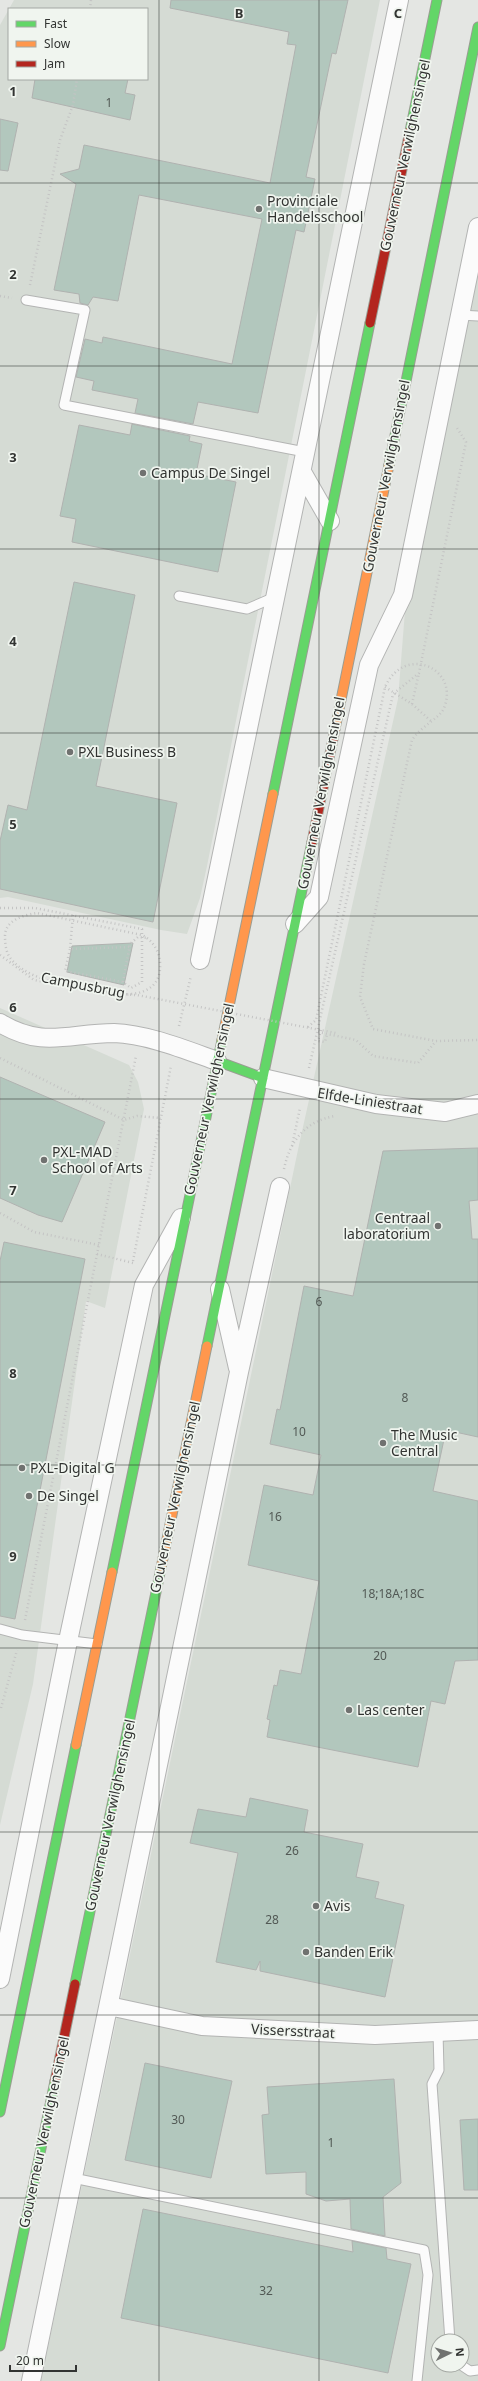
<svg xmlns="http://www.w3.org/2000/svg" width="478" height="2381" viewBox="0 0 478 2381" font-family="'Noto Sans',sans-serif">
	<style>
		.built { fill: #d5dbd4; fill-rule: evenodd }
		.building { fill: #b2c7bd; stroke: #b0b2b0 }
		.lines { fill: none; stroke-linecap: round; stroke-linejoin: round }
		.lane-casing { stroke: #b3b4b3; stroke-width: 11 }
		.street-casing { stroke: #b3b4b3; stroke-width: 20 }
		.fast-casing { stroke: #9a9d93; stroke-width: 11 }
		.slow-casing { stroke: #9a9d93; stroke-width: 11 }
		.jam-casing { stroke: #9a9d93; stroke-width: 11 }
		.path { stroke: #c4c4c4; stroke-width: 2.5; stroke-dasharray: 1 3; stroke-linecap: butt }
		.lane { stroke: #fbfbfb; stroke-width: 9 }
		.street { stroke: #fbfbfb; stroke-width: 18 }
		.fast { stroke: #63d668; stroke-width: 9 }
		.slow { stroke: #ff974d; stroke-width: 9 }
		.jam { stroke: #b3261e; stroke-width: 9 }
		.path-bridge { stroke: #c4c4c4; stroke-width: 2.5; stroke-dasharray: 1 3; stroke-linecap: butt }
		.grid { fill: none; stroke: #323432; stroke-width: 1; stroke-opacity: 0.55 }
		.poi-dot { fill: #707270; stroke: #f0f5ef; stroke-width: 1.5 }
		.labels { text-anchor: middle; stroke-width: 3.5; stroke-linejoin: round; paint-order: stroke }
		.number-label { font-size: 12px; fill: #525955 }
		.street-label { font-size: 14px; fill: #323432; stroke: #f0f5ef }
		.poi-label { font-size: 14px; fill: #323432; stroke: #f0f5ef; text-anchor: start }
		.grid-label { font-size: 13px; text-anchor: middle; font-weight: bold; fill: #323432; stroke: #f0f5ef; stroke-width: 3.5; stroke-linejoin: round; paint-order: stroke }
	</style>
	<rect width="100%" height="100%" fill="#e4e6e3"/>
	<!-- built -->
	<path class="built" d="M14,0H380L207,866L200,898L187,934L161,930L8,897L0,898V25L9,9V79H147V9H9Z
		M478,265V2381H41L299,1145L398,699L405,611ZM438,2341H462V2365H438Z
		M0,1008L129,1065L138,1082L144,1109L105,1308L86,1301L33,1684L0,1825Z"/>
	<!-- building -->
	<path class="building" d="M171,0H348L336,54L332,53L306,177L315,179L304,232L296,230L258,413L198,402L193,424L135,413L138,399L92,390L94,381L76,377L85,339L102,343L103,337L232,364L262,219L139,195L118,301L93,297L88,305L80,303L79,294L54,290L76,184L60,174L79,169L84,145L270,183L296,45L287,44L289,32L170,8Z
		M35,79H128L125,93L135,95L130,120L32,98Z
		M0,119L18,123L8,171L0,170Z
		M132,424L190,436L189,441L202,444L196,474L236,482L218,572L72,542L76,519L60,516L79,425L130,435Z
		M74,582L135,595L96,786L177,803L153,922L0,889V841L8,805L27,810Z
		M133,943L124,985L67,972L72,946Z
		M0,1077L105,1122L62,1222L38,1215L0,1198Z
		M478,1148V1200L469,1201L472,1239H478V1437L446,1430L433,1491L478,1501V1660L455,1661L445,1704L431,1701L418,1767L267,1737L270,1720L267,1719L274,1685L277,1686L280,1670L301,1674L319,1581L248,1565L264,1485L313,1495L321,1455L270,1444L277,1409L280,1410L304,1286L353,1296L383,1151Z
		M4,1242L85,1259L15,1619L0,1616V1261Z
		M250,1798L308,1810L304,1832L363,1844L356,1877L379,1882L375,1898L404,1905L385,1997L260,1971V1961L256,1970L216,1962L238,1853L190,1843L198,1809L246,1817Z
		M145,2063L232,2081L211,2178L125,2160Z
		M394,2079L401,2183L383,2197L385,2236L351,2229L350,2199L326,2201L306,2194V2172L266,2174L262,2115L269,2114L267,2087Z
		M478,2119V2190H464L460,2120Z
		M143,2209L353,2252L352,2241L386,2248L387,2259L411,2264L388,2373L121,2318Z"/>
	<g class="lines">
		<defs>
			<path id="lane" d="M26,300L85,310L64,405L305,452
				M460,315L478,316
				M179,596L247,609L275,597
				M0,1629L22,1635L97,1644
				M438,2032L439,2070L432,2084L450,2341
				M73,2178L424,2250L428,2275L417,2381
				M461,2365L470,2371L478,2370"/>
			<path id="street" d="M302,472L330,521
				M295,924L319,897L369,665L403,595L478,227
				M200,960L399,0
				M0,1023C43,1049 69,1033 114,1033C147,1034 186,1050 217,1061
				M263,1078L376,1104L445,1112L478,1104
				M220,1289L238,1368
				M0,1979L68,1641L144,1285L181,1218
				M109,2006L202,2026L375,2035L478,2030
				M31,2381L239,1372L280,1187"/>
			<path id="fast" d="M410,131L437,0
				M389,465L478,27
				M273,794L370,323
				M217,1061L263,1078
				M207,1346L312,842
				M112,1572L222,1040
				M75,1984L161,1568
				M0,2112L76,1745
				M0,2346L55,2081"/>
			<path id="slow" d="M335,729L389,465
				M222,1040L273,794
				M161,1568L207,1346
				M76,1745L112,1572"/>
			<path id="jam" d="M370,323L410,131
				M312,842L335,729
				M55,2081L75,1984"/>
		</defs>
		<!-- lane casing -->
		<use href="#lane" class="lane-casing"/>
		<!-- street casing -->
		<use href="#street" class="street-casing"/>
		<!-- fast casing -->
		<use href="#fast" class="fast-casing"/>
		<!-- slow casing -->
		<use href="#slow" class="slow-casing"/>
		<!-- jam casing -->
		<use href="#jam" class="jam-casing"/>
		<!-- path -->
		<path class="path" d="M90,9L91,0
			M30,285L60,140L73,105L77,79
			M0,296L12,298
			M385,687L412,704L431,721
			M412,704L419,673
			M0,908H35L142,929V982L131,988L123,982L65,971L70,949
			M73,915L70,949L130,947
			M0,955L34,980L64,986
			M364,964L360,997L373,1029L436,1041L478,1040
			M123,982L130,944L138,937L147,938
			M179,1026L191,976
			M321,1030L318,1041L325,1042L327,1034
			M318,1032L356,1040L373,1056L418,1063L436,1041
			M0,1058L124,1120L137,1116L161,1118
			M309,1068L393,694L419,673L466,442L457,428
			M292,1146L300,1108
			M284,1169C290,1140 306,1121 335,1116
			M0,1213L34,1232L99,1245
			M97,1254L133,1263
			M133,1261L171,1066
			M25,1620L136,1056
			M1,1708L17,1650"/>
		<!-- lane -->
		<use href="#lane" class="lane"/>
		<!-- street -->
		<use href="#street" class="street"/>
		<!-- fast -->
		<use href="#fast" class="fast"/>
		<!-- slow -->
		<use href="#slow" class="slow"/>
		<!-- jam -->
		<use href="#jam" class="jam"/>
		<!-- path-bridge -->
		<path class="path-bridge" d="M64,986C90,991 164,1012 160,962C159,950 152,940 142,935L37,913C24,915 5,920 5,936C5,944 6,953 11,959C32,986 102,992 135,995H137L336,1033
			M308,1027L316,1020L385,687C405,643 460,669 444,708C439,719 421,726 412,740L364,964"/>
	</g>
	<!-- grid -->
	<path class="grid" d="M159,0V2381M319,0V2381M0,183H478M0,366H478M0,549H478M0,733H478M0,916H478M0,1099H478M0,1282H478M0,1465H478M0,1648H478M0,1832H478M0,2015H478M0,2198H478"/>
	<!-- markers -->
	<g class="poi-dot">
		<circle cx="259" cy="209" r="4"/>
		<circle cx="143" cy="473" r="4"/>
		<circle cx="70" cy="752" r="4"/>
		<circle cx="44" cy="1160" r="4"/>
		<circle cx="438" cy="1226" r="4"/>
		<circle cx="383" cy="1443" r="4"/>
		<circle cx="22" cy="1468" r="4"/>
		<circle cx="29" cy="1496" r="4"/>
		<circle cx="349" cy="1710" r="4"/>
		<circle cx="316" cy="1906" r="4"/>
		<circle cx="306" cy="1952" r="4"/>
	</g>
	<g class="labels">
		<!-- number labels -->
		<g class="number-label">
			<text x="109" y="107">1</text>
			<text x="319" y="1306">6</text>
			<text x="405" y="1402">8</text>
			<text x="299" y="1436">10</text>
			<text x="275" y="1521">16</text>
			<text x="393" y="1598">18;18A;18C</text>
			<text x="380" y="1660">20</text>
			<text x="292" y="1855">26</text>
			<text x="272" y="1924">28</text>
			<text x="178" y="2124">30</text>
			<text x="331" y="2147">1</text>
			<text x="266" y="2295">32</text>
		</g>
		<!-- street labels -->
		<g class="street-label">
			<text transform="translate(405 155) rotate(-78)" y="5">Gouverneur Verwilghensingel</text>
			<text transform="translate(386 476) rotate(-79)" y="5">Gouverneur Verwilghensingel</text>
			<text transform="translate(321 793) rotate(-79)" y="5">Gouverneur Verwilghensingel</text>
			<text transform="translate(83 985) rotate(11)" y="5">Campusbrug</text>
			<text transform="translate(209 1099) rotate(-78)" y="5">Gouverneur Verwilghensingel</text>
			<text transform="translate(370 1101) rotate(9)" y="5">Elfde-Liniestraat</text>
			<text transform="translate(175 1497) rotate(-78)" y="5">Gouverneur Verwilghensingel</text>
			<text transform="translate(110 1815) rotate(-78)" y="5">Gouverneur Verwilghensingel</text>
			<text transform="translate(293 2031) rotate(3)" y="5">Vissersstraat</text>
			<text transform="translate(44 2132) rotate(-78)" y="5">Gouverneur Verwilghensingel</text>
		</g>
		<!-- poi labels -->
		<g class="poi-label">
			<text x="267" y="206">Provinciale<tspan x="267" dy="16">Handelsschool</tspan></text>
			<text x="151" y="478">Campus De Singel</text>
			<text x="78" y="757">PXL Business B</text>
			<text x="52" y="1157">PXL-MAD<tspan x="52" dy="16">School of Arts</tspan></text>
			<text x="430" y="1223" text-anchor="end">Centraal<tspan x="430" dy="16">laboratorium</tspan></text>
			<text x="391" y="1440">The Music<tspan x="391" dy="16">Central</tspan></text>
			<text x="30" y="1473">PXL-Digital G</text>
			<text x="37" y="1501">De Singel</text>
			<text x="357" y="1715">Las center</text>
			<text x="324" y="1911">Avis</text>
			<text x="314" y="1957">Banden Erik</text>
		</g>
	</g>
	<g class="grid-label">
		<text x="239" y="18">B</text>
		<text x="398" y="18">C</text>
		<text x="13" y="96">1</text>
		<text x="13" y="279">2</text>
		<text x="13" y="462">3</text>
		<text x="13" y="646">4</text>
		<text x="13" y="829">5</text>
		<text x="13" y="1012">6</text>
		<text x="13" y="1195">7</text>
		<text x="13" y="1378">8</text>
		<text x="13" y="1561">9</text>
	</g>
	<!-- legend -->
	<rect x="8" y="8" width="140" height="72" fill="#f0f5ef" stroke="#a4a8a3"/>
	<rect x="16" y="21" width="20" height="6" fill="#63d668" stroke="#a4a8a3"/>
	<text x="44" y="28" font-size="12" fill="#323432">Fast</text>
	<rect x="16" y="41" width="20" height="6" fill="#ff974d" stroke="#a4a8a3"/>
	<text x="44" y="48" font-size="12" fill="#323432">Slow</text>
	<rect x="16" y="61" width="20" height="6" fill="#b3261e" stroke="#a4a8a3"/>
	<text x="44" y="68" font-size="12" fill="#323432">Jam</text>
	<!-- north arrow -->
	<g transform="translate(450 2353) rotate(85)"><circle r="19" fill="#f0f5ef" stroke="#a4a8a3"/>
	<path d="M0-3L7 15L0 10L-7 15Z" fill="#707270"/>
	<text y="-6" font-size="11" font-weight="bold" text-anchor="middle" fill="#323432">N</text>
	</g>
	<!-- scale -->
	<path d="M10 2365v6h66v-6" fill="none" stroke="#323432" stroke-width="2"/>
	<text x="16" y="2365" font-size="12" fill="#323432" stroke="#f0f5ef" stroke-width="3" paint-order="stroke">20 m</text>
</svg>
